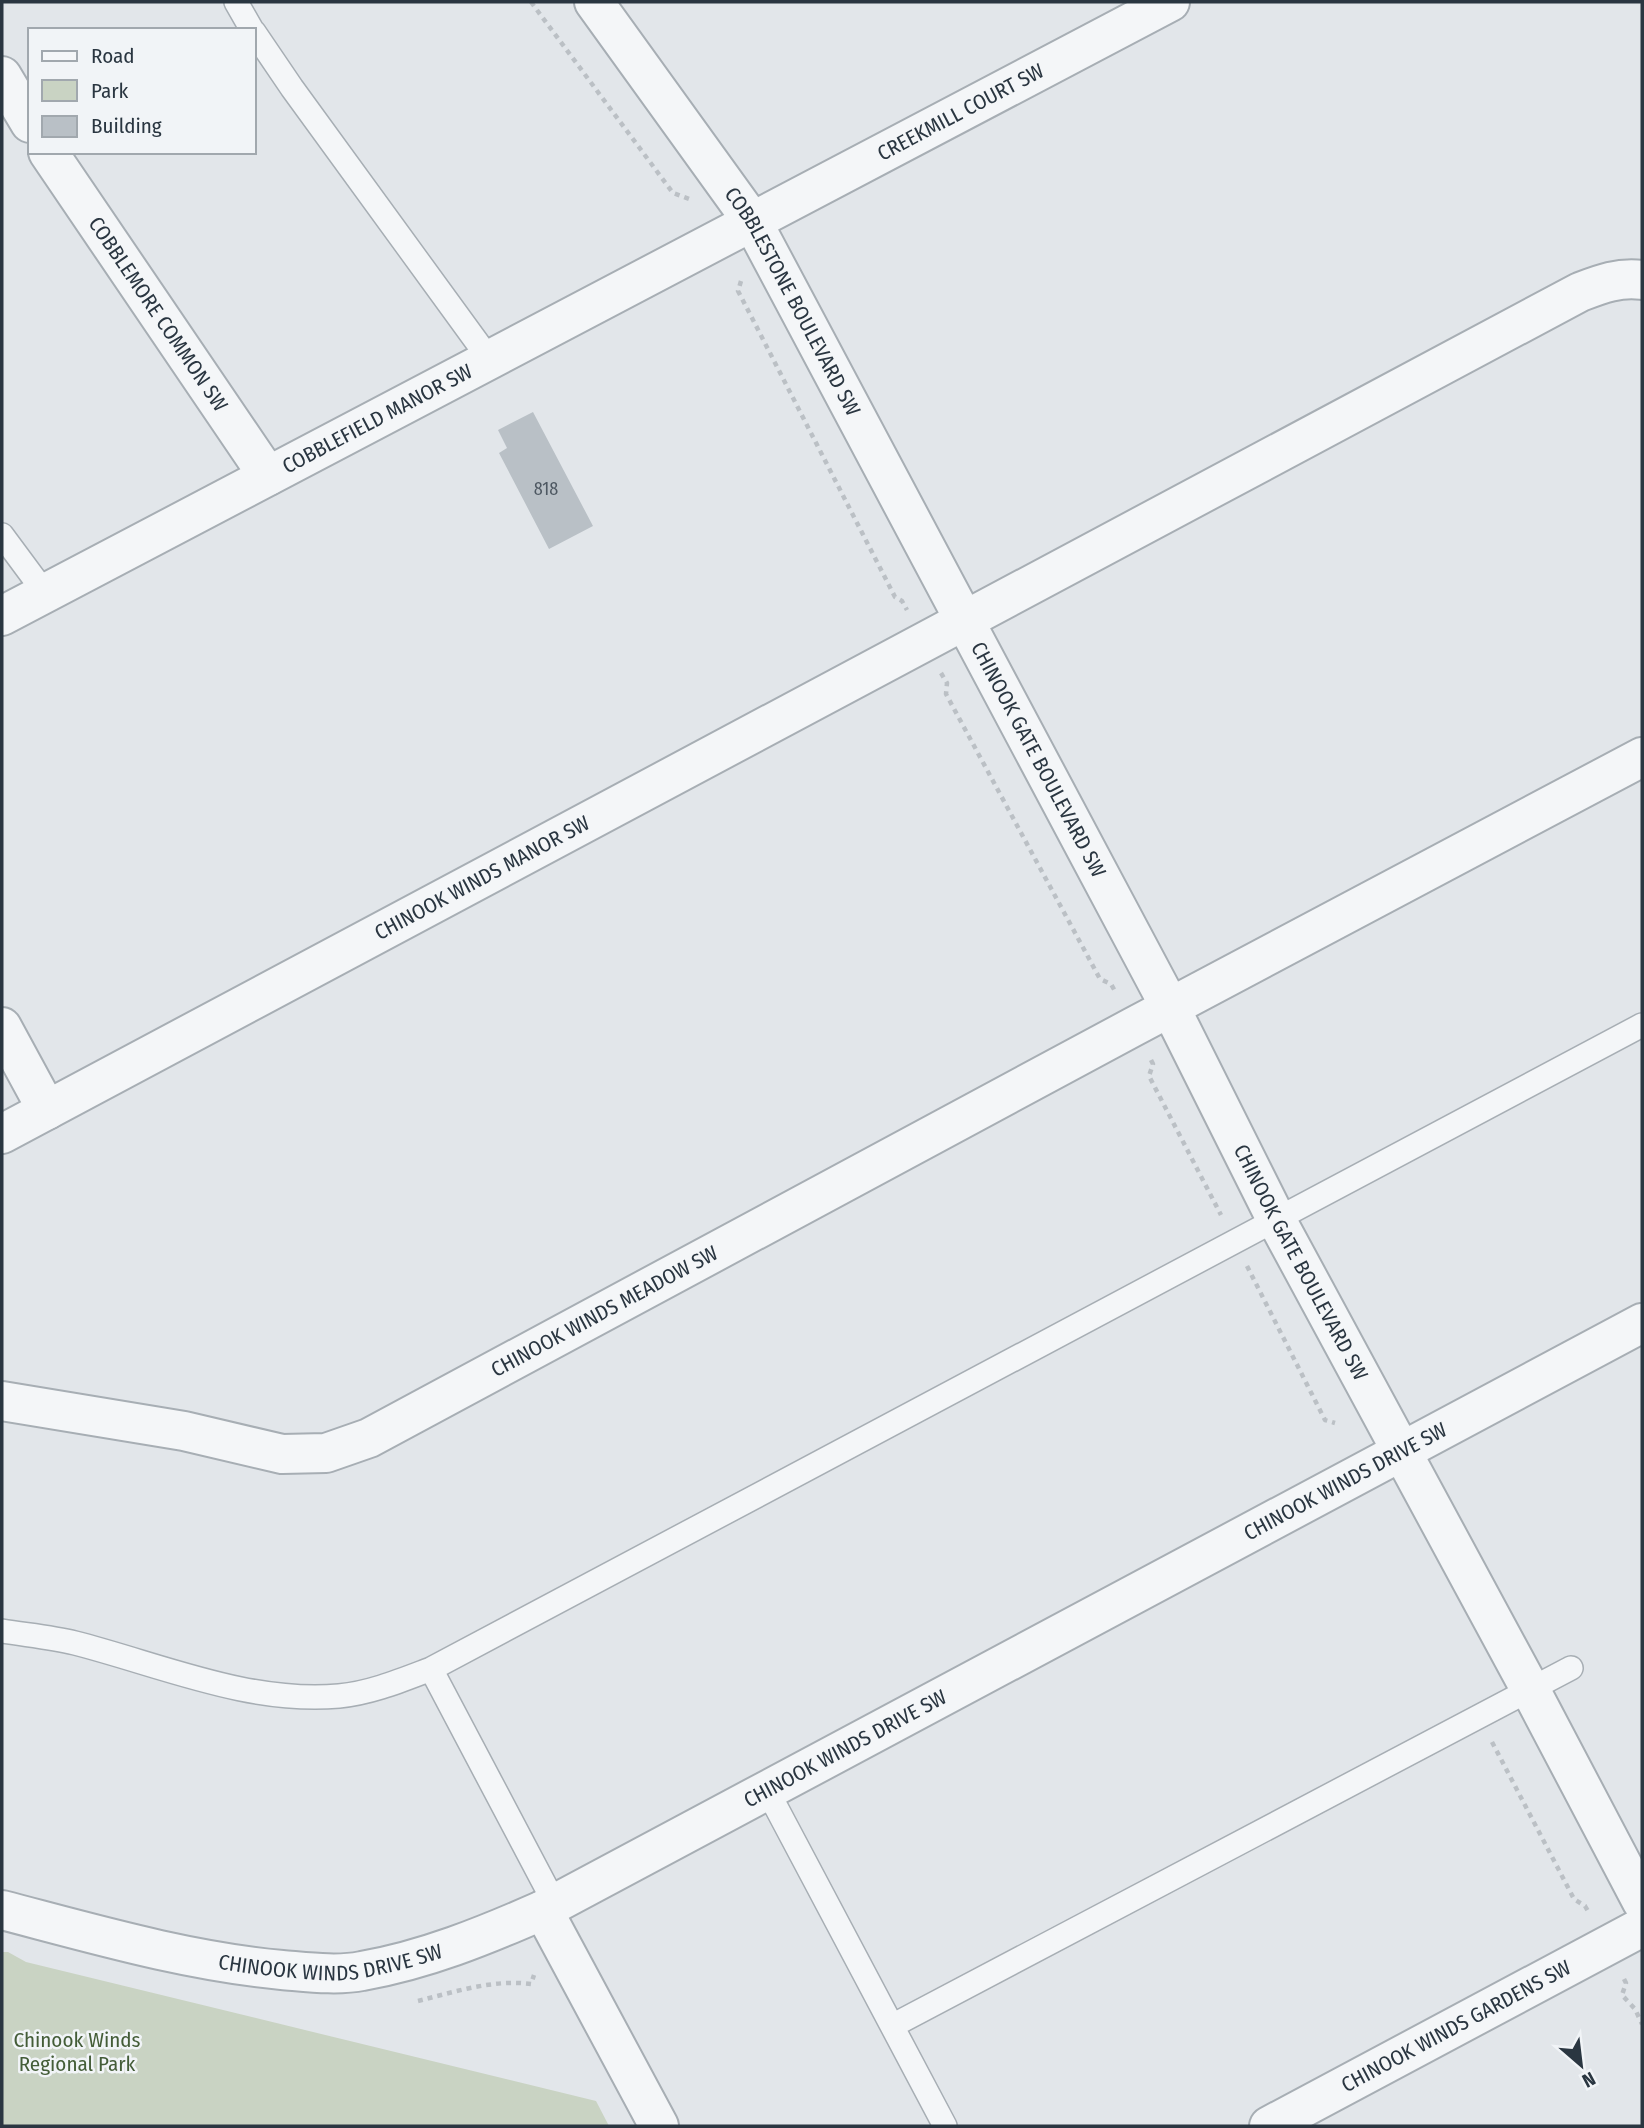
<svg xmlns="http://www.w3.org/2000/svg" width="1644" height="2128" viewBox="0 0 1644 2128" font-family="'Fira Sans Condensed',sans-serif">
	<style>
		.green { fill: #c9d3c3 }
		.building { fill: #b9c0c6 }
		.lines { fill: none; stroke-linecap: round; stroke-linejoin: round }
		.service-casing { stroke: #a7aeb4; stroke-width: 26 }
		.minor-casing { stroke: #a7aeb4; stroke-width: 42 }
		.tertiary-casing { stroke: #a7aeb4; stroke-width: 42 }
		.path { stroke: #bbc0c5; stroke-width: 4.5; stroke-dasharray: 5 5; stroke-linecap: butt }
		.service { stroke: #f4f6f8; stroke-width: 23 }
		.minor { stroke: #f4f6f8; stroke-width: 38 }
		.tertiary { stroke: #f4f6f8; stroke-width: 38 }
		.labels { text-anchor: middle; stroke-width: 5; stroke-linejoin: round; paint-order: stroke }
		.number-label { font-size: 18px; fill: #4e5862 }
		.street-label { font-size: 21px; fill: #2a3641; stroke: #f1f4f7 }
		.park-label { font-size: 21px; fill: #445d38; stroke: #f1f4f7 }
	</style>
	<rect width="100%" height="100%" fill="#e2e6ea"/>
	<!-- green -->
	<path class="green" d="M2,1952H8L26,1962L596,2101L609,2126H2Z"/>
	<!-- building -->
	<path class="building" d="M533,412L593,526L549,549L499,453L507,448L498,430Z"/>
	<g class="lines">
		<defs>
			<path id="service" d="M236,2L252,30
				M254,32L292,88L490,360
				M2,535L45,593
				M2,1631C26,1635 51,1637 75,1643C161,1665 249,1704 339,1696C371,1693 402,1680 431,1669L1642,1025
				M431,1669L555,1904
				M767,1790L945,2126
				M892,2026L1571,1668"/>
			<g id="minor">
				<path d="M2,76L30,123"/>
				<path id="s1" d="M48,152L268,476"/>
				<path id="s2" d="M2,616L1170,2"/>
				<path d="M2,1027L47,1110"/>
				<path id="s3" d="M2,1134L1580,292C1601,284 1619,277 1642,280"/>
				<path id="s4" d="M2,1401L184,1431L282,1454L326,1453L369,1438L1133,1027L1642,757"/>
				<path d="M543,1910L659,2126"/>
				<path id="s5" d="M1269,2126L1642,1927"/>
			</g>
			<g id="tertiary">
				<path id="s6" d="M594,2L752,221L1170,1007L1277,1221L1530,1689L1642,1902"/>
				<path id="s7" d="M2,1910C94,1934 186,1961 282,1970C307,1972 337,1976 362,1971C425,1960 484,1936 543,1910L1642,1323"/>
			</g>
		</defs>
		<!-- service casing -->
		<use href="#service" class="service-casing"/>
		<!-- minor casing -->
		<use href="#minor" class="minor-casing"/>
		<!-- tertiary casing -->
		<use href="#tertiary" class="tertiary-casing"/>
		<!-- path -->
		<path class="path" d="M531,2L673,193L689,199
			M741,281L738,291L751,316L895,597L902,601L907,610
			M941,673L947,683L946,694L1100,979L1111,984L1116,993
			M1151,1060L1153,1064L1149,1076L1221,1215
			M1247,1266L1325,1420L1335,1423
			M1492,1742L1574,1899L1585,1906L1589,1913
			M1624,1979L1626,1983L1622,1995L1635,2009L1642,2024
			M418,2001C454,1992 493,1979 531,1984L534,1975"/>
		<!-- service -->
		<use href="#service" class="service"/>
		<!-- minor -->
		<use href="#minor" class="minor"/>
		<!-- tertiary -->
		<use href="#tertiary" class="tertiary"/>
	</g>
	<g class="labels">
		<!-- number labels -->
		<g class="number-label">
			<text x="546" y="495">818</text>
		</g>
		<!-- street labels -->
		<g class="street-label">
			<text dy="7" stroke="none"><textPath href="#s2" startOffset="1083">CREEKMILL COURT SW</textPath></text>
			<text dy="7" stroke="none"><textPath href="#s6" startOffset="360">COBBLESTONE BOULEVARD SW</textPath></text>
			<text dy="7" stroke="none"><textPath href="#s1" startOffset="196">COBBLEMORE COMMON SW</textPath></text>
			<text dy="7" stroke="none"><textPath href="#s2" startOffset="424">COBBLEFIELD MANOR SW</textPath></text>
			<text dy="7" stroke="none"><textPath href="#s6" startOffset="880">CHINOOK GATE BOULEVARD SW</textPath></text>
			<text dy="7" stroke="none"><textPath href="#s3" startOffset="544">CHINOOK WINDS MANOR SW</textPath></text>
			<text dy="7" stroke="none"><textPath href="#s6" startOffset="1447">CHINOOK GATE BOULEVARD SW</textPath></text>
			<text dy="7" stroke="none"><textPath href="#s4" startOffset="642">CHINOOK WINDS MEADOW SW</textPath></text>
			<text dy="7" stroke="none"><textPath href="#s7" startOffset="1468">CHINOOK WINDS DRIVE SW</textPath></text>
			<text dy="7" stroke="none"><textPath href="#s7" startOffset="901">CHINOOK WINDS DRIVE SW</textPath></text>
			<text dy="7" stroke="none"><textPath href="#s7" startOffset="336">CHINOOK WINDS DRIVE SW</textPath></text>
			<text dy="7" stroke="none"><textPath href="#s5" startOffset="212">CHINOOK WINDS GARDENS SW</textPath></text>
		</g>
		<!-- park labels -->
		<g class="park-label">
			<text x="77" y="2047">Chinook Winds<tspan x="77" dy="24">Regional Park</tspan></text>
		</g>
	</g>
	<!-- border -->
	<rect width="1644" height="2128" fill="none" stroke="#2a3641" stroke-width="7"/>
	<!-- legend -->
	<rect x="28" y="28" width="228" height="126" fill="#f1f4f7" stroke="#a1a8ae" stroke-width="2"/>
	<rect x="42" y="51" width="35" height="10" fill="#f4f6f8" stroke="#a1a8ae" stroke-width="2"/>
	<text x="91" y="63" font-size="21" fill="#2a3641">Road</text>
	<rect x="42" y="80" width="35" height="21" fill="#c9d3c3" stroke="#a1a8ae" stroke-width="2"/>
	<text x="91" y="98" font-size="21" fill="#2a3641">Park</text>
	<rect x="42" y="116" width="35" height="21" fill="#b9c0c6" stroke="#a1a8ae" stroke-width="2"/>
	<text x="91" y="133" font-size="21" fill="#2a3641">Building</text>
	<!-- north arrow -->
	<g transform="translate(1581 2065) rotate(152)" stroke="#f1f4f7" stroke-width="5" paint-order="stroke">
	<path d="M0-5L12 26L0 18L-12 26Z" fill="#2a3641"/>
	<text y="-10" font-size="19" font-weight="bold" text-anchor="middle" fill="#2a3641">N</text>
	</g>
</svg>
